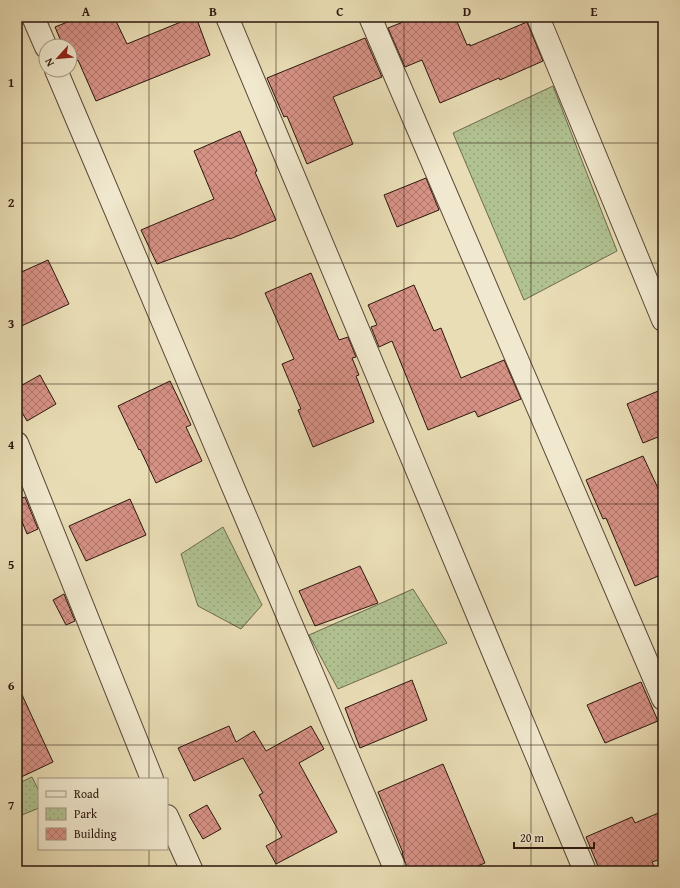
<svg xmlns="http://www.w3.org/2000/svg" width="680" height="888" viewBox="0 0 680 888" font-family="'Gentium Book Plus',serif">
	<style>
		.park { fill: url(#park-dots); stroke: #6e6c4f }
		.building { fill: url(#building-cross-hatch); stroke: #2b160d }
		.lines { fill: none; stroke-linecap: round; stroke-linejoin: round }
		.minor-casing { stroke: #5a4837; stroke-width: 24 }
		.minor { stroke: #f1e9cf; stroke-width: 22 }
		.grid { fill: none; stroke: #2b160d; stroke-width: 1; stroke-opacity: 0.55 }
		.neatline { fill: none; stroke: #2b160d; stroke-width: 1.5 }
		.grid-label { font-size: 13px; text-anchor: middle; font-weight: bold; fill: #2b160d }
	</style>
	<defs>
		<pattern id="park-dots" width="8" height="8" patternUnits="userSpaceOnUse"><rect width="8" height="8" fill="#b1c291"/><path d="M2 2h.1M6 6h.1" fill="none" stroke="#98a67c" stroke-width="1.8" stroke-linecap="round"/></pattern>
		<pattern id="building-cross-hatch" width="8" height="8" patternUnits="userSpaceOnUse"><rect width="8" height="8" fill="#d79286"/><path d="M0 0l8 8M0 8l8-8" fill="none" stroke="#af766c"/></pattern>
	</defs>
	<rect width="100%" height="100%" fill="#e9ddb5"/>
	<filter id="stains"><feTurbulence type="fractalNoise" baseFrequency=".005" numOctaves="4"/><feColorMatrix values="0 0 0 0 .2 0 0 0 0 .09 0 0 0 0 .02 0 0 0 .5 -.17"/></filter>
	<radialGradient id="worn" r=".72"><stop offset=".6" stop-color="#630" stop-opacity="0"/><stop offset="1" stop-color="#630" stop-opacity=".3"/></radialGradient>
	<!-- park -->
	<path class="park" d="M553,86L617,251L524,300L453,133Z
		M223,527L262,605L241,629L198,606L181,554Z
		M413,589L447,643L338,689L309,635Z
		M32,777L39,791V808L17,817V784Z"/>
	<!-- building -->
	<path class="building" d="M80,17H114L127,44L193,17H196L210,55L96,101L78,60L71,63L70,46H63L55,27Z
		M401,17H455L467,45L470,44V46L527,22L543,61L500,80L499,78L440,103L422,60L405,67L388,28L403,22Z
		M365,38L382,77L333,97L353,144L307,164L287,116L284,117L267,78Z
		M240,131L257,171L255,172L276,220L230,239L229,238L157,264L141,230L214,199L194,151Z
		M426,178L439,210L397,227L384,195Z
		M48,260L69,304L17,328V274Z
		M311,273L339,340L348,337L356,357L352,358L359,375L356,376L374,422L313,447L298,410L301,409L282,364L294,359L265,293Z
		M414,285L434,331L441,328L461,378L504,360L521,399L478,417L475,411L428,430L392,341L379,347L371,327L377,325L368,305Z
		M40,375L56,404L27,421L17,404V388Z
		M170,381L191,425L186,427L202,461L156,483L140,449L139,450L118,406Z
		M663,389V435L643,443L627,404Z
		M643,456L663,499V574L635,586L606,518L603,519L586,480Z
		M25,497L38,529L27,534L17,509V500Z
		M130,499L146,535L86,561L69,526Z
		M360,566L378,603L315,626L299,591Z
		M64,594L75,621L66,625L53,600Z
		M412,680L427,720L360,748L345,708Z
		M641,682L658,721L605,743L587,705Z
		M17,684L53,762L17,779Z
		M229,726L236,742L254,731L266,751L311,726L324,749L299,763L337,832L276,864L266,846L282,837L259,795L263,793L243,758L194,781L178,748Z
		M443,764L485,863L466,871H408L402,853H403L378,792Z
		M207,805L221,829L203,839L189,815Z
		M663,811V858L652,862L656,871H600L586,837L632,817L635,823Z
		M380,866L382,871H371Z"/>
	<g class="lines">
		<defs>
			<path id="minor" d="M33,17L46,47
				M227,17L585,871
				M370,17L663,699
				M538,17L663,320
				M56,70L396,871
				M17,443L152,779
				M167,816L192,871"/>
		</defs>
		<!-- minor casing -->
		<use href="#minor" class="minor-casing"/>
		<!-- minor -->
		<use href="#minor" class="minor"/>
	</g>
	<!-- grid -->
	<path class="grid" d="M149,17V779M276,17V871M404,17V871M531,17V871M17,143H663M17,263H663M17,384H663M17,504H663M17,625H663M17,745H663M149,849V871"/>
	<!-- margin -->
	<rect width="680" height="888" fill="none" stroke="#e9ddb5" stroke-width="44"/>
	<!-- legend -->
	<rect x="38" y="778" width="130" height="72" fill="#f1e9cf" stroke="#a29581"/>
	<rect x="46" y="791" width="20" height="6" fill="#f1e9cf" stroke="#a29581"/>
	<text x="74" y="798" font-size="12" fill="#2b160d">Road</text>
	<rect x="46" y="808" width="20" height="12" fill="url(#park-dots)" stroke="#a29581"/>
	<text x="74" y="818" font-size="12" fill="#2b160d">Park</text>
	<rect x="46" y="828" width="20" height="12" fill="url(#building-cross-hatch)" stroke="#a29581"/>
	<text x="74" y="838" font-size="12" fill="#2b160d">Building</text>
	<!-- north arrow -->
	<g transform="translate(58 58) rotate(243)"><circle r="19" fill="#f1e9cf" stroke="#a29581"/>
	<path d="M0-3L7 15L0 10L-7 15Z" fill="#8f2418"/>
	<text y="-6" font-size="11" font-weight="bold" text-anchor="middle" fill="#2b160d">N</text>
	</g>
	<!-- scale -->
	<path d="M514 842v6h80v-6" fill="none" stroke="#2b160d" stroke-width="2"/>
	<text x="520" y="842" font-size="12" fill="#2b160d" stroke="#f1e9cf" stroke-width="3" paint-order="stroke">20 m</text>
	<rect x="22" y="22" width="636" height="844" class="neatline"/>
	<g class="grid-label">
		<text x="86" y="16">A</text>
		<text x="213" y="16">B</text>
		<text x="340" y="16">C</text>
		<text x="467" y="16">D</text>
		<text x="594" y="16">E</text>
		<text x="11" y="87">1</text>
		<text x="11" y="207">2</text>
		<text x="11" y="328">3</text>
		<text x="11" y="449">4</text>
		<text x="11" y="569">5</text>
		<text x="11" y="690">6</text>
		<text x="11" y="810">7</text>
	</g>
	<rect width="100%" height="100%" filter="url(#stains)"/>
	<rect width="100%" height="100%" fill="url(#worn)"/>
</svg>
